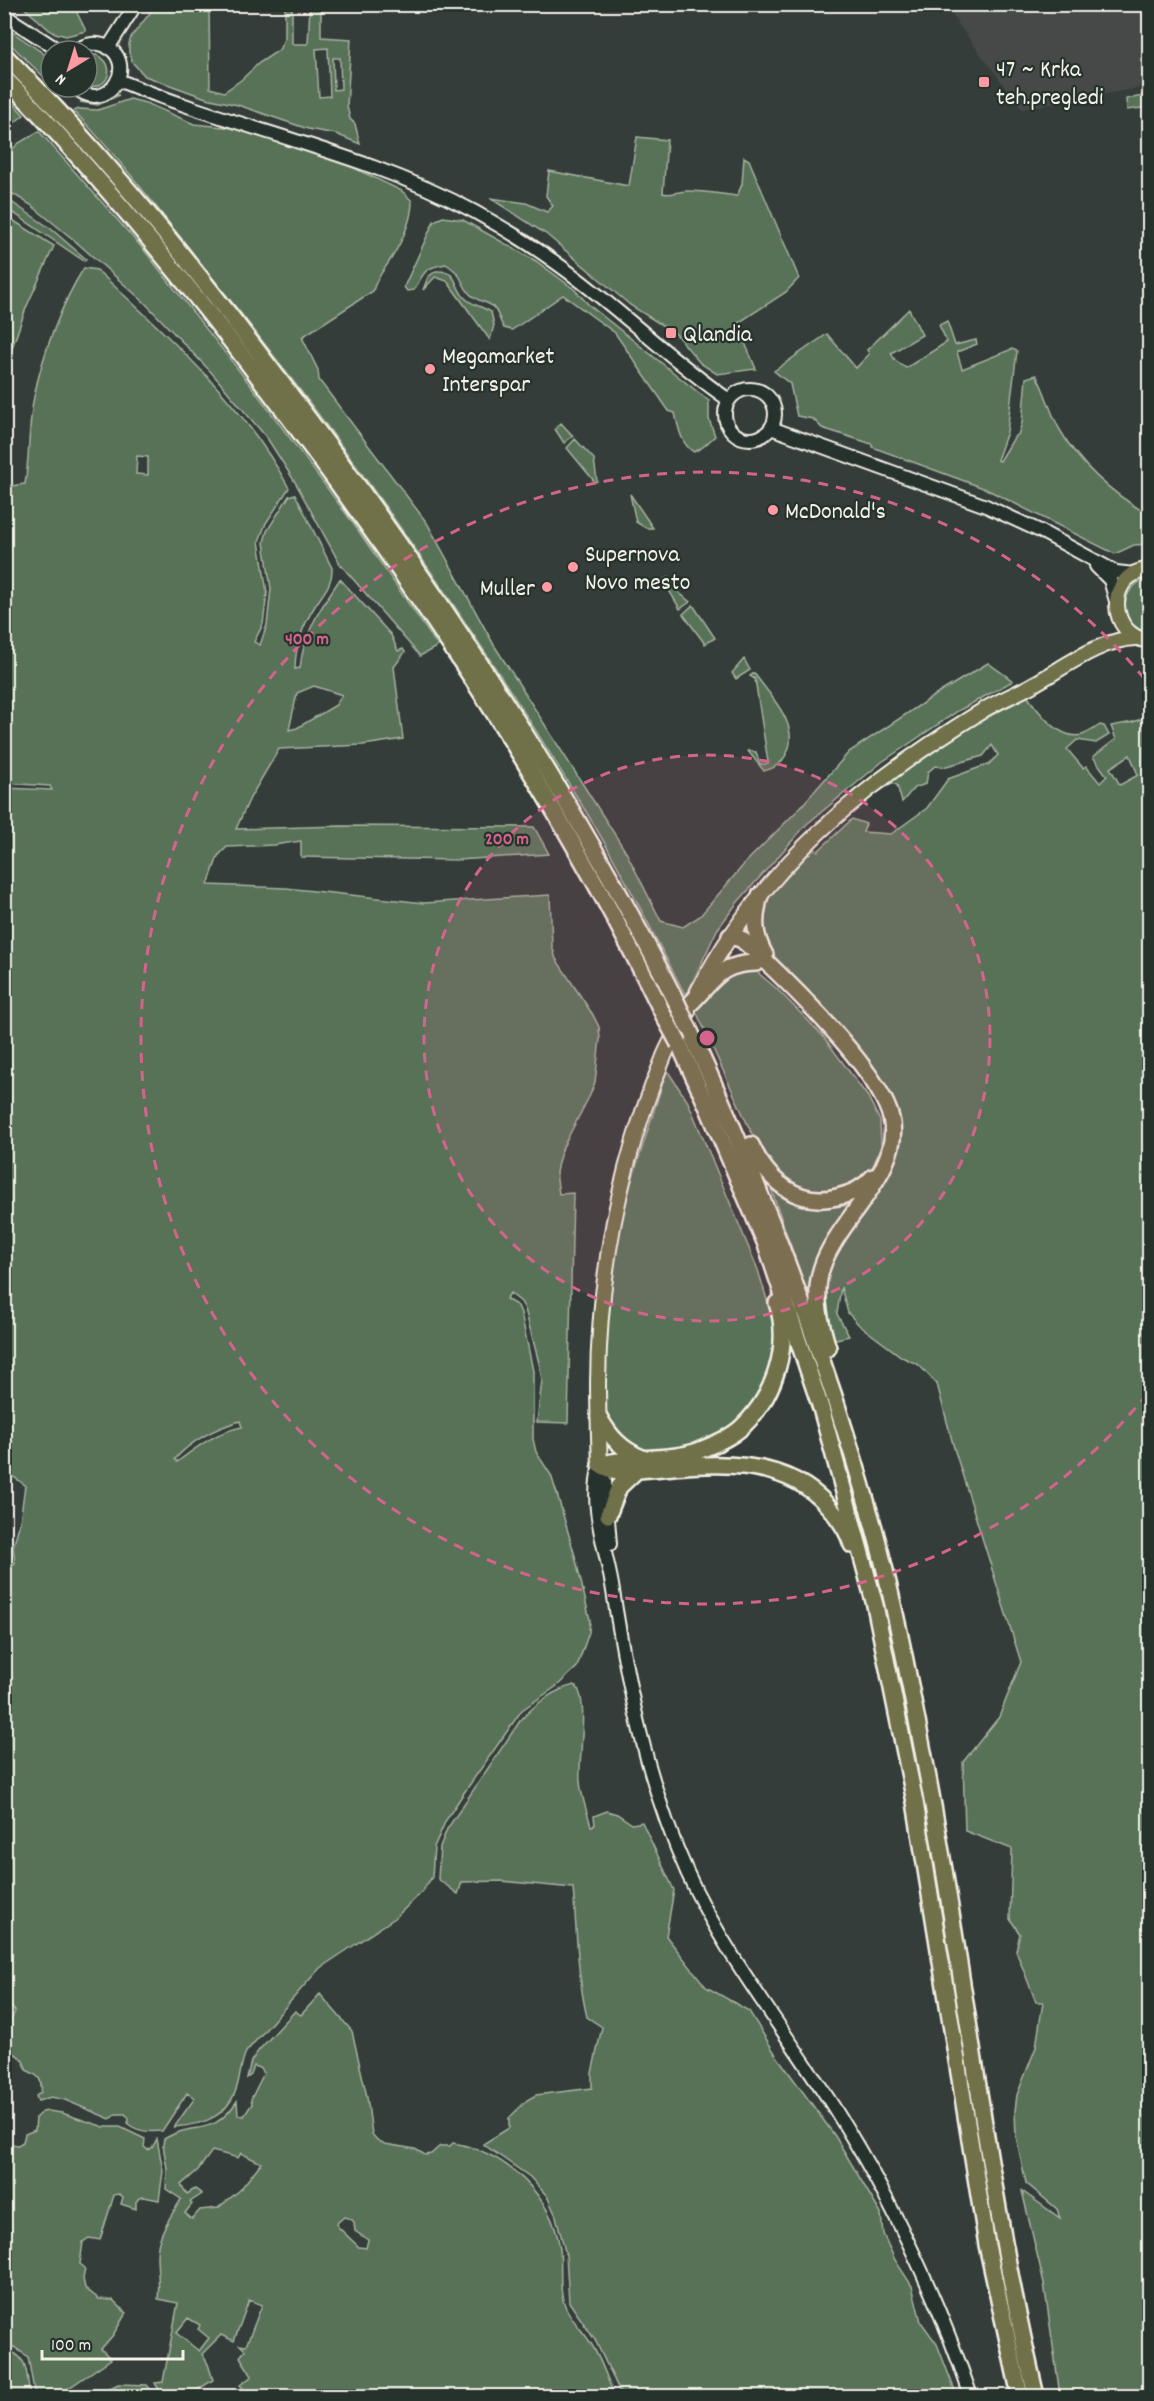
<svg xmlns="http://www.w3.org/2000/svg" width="1154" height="2401" viewBox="0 0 1154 2401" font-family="Dekko,sans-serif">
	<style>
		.built { fill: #464949 }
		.green { fill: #587258; stroke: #a6b2a0; stroke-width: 1.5; fill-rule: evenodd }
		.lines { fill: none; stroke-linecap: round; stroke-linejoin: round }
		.secondary-casing { stroke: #f4f1e8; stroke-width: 16 }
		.primary-casing { stroke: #f4f1e8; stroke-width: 18 }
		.highway-casing { stroke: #f4f1e8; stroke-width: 20 }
		.secondary { stroke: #26332d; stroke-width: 12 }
		.primary { stroke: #6f704a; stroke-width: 14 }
		.highway { stroke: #6f704a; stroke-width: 15 }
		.highway-bridge-casing { stroke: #f4f1e8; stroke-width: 20; stroke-linecap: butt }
		.highway-bridge { stroke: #6f704a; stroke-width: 15 }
		.ring { fill: none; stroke: #d4648c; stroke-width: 3; stroke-dasharray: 10 8 }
		.poi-dot { fill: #ff9aa2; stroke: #26332d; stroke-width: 2 }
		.labels { text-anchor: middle; stroke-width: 4.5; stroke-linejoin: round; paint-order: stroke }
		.poi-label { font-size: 24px; fill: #f4f1e8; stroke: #26332d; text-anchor: start }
		.centre { fill: #d4648c; stroke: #26332d; stroke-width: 3 }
		.ring-label { font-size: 18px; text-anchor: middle; font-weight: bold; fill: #d4648c; stroke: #26332d; stroke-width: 4.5; stroke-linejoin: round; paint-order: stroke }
	</style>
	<rect width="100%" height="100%" fill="#353d3a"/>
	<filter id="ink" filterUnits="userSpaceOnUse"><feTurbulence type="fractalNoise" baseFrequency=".0167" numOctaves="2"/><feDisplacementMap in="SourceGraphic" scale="12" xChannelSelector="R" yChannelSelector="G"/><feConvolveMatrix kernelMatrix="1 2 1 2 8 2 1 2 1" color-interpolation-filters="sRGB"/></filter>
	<g filter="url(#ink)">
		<!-- built -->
		<path class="built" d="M948,5H1149V86L1022,109L958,24Z"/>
		<!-- green -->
		<path class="green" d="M157,4L209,5L210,88L224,92L241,80L259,63L279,50L285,37V5H292V44H308L310,7L321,10V37L351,39L347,106L350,119L355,124L360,144L336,134L308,129L238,105L206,98L145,76L133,63L129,53V44L131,37ZM328,48L330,96L319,97L316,49ZM340,58L341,89L334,90L333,58Z
			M21,5H73L86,31L66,36L52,32Z
			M5,27L50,58L51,84L5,39Z
			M96,55C118,63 109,91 87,86V56Z
			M5,94L24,115L5,130H4Z
			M112,95H119L98,105L80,102Z
			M1149,95V107L1127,110L1126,99Z
			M130,99L146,103L194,124L234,128L354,168L402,191L412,201C412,220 401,243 391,259C384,270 376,278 373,291L302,337L318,370L319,380L427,523L494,645L626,852L661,921L683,927L700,916L746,862L797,811L849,752L932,697L988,663L1013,681L958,711L882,762L807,824L737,903L717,930L686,996C654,936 624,873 588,815C477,632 353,453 219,286C171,227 127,166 74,111L79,109L98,110Z
			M39,131L144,250L252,387L353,523L438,646L420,656L340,564L295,482L267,438L211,372L144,302L74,240L31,205L5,189V156L19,143Z
			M637,137L667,140L663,193C670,196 678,191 687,191C704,191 720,194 737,196L742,184L744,157L749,160L799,278L786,292L735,325L743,338L756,369L717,374L700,363L676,334L630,305L546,234L490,198L526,203L547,212L553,206L546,196L549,171L629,186Z
			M4,197L50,228L86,259L84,261L15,214L5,210Z
			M6,216L54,246L26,308L5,368L4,220Z
			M443,217L463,220L536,261L574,289L589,305L709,401V419L715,436L703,447L694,452C681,445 678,426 675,413L669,411L615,333L563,295L512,330L504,328C498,319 499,310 489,304C481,300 476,301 469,293C459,280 464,276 446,264C423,268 425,272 414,290L407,291L404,287L434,221Z
			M84,268L97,270C168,336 243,402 289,488L266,523L259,541L267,593L263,624L254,642L260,645L267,625L271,589L264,542L267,531L289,496L295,494L332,568C333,584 323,593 315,606C303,625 295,646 295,669L300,668C303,634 321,607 340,579L391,635L398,651L403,649L405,652L394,667L403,739L363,745L279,749L250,798L236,829L340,826L534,827L549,854L458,860L301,857V841L274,845L227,847L218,856L208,885L286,888L424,903L550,895L552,946L556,959L593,1015L599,1027L600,1039L595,1082L590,1095L563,1147L558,1162L556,1173L559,1194L573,1193L568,1423L537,1422L542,1380L539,1363L525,1309L521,1302L510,1293L506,1299L518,1306L521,1313L533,1371V1439L536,1452L551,1475L557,1494L575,1556L590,1620L589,1632L577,1667L557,1686L522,1710L461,1797L446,1820L434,1847L432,1877L422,1892L395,1918L320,1968L310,1979L246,2052C241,2063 241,2072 238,2083C230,2116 205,2125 174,2127L195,2098L187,2093L162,2131C148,2132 139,2132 128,2124L129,2118L125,2114H116L110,2119L65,2100L51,2097L38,2101L36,2096L41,2092C43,2079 38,2075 26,2070C25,2058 15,2053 4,2048L5,2035L15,2011L7,2003L4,2009V1569L15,1563L13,1547L20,1522L25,1485L4,1470V788L52,790L50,786L5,783L4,487L25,484C30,455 28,425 34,397C42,356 62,302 84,268ZM137,456L148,457V475L136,474ZM314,686L342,695L336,705L297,728L289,730L297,693ZM240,1421L242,1427C216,1432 198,1446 177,1462L175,1459C192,1440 216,1428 240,1421Z
			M436,271C459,270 453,286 465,298C472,305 483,307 491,312L494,325L490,340L447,281L435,277L423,290L428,277Z
			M909,309L922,335L891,353L895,360L906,368L947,342L939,325L947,321L955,345L976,340L977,344L957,352L962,369L1012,349L1017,351L1007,432L997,460L1000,461L1015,436L1018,435L1022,423L1026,378L1036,375C1046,392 1050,413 1060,430C1081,467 1113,494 1149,515V544L1134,545L1115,554L986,489L872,447V444L822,428L813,419L797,416L790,384L774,371L827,334L856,368L869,354L867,350Z
			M561,423L573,436L564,443L555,429Z
			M575,439L594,459L597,481L595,482L567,448Z
			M630,494L653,528H646L636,522Z
			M669,577L676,590L690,602L680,609L663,580Z
			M1149,578H1150L1149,632C1116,627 1118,586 1149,578Z
			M693,605L715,638L705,644L683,614Z
			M744,659L750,670L736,679L732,673Z
			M754,673C770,696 802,726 786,755C781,764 774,769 764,771L748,751L756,752L760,764H766L768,762L755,679L750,676Z
			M1025,693C1037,710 1059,741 1082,735C1088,733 1094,729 1100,725L1104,726L1109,735L1096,743L1077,740L1067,749L1083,768L1086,766L1100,783L1107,776L1093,757L1116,739L1111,726L1133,722L1149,716V2396H1062L1059,2388L1044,2283L1022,2191L1060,2218L1057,2209L1026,2183L1016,2136L1015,2111L1017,2095L1036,2047L1043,2002H1036L1016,1951L1020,1934L1010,1919L1012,1849L965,1831L963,1762L999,1717L1021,1662L954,1448L937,1384L919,1365L902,1357L859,1325L848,1313L841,1287L837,1314L849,1336L832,1340L822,1307L823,1271L896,1145L899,1121L885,1089L762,944L759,923L767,899L814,848L818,851L852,819L866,824L863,832L891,834L927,808L948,779L989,764L998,755L992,745L983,756L943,767L935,766L928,772L926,784L914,788L902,802L897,785L893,783L868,798H863L956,734ZM1130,755L1138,775L1120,785L1110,768Z
			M740,970L757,972L777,989L823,1036L868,1097L880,1121L881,1145L874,1164L867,1176L852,1189L815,1196L778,1178L763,1158L695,1009L724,974Z
			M667,1070L688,1102L758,1270L773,1320L775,1358L764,1390L739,1423L717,1437L694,1447L645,1453L632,1450L606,1417V1337L618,1235L631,1183Z
			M771,1189C799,1210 817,1210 850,1205C829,1234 815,1255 807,1292Z
			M575,1685C590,1699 578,1759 580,1781C581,1796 587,1811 591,1826L595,1825L594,1816L607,1811L617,1814L632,1824L642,1822L674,1890L666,1936L706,1987L749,2011L776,2055L835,2136L881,2214L883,2234L895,2260L912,2286L921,2322L937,2344L957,2396H622L595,2340L569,2302L566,2255L556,2216L547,2196L530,2177L483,2144L509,2128V2118L527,2100L536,2095L592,2088V2073L602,2027L587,2017C577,1975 577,1932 573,1888L501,1881L462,1882L458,1894L438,1879L440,1847L447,1829L520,1721C534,1705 554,1689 575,1685Z
			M320,1994L352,2031L367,2097L372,2134L377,2140L385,2144L415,2149L425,2155L431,2154L440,2146H450L453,2143C506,2152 552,2195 560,2249C562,2268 558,2291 566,2308C572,2321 583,2331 590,2342C601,2358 607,2379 615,2396H244L241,2394L244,2389L240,2385L252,2376L240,2357L245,2350L240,2345L246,2346L262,2305L249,2300L234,2341L221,2335L202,2354L208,2364L213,2380L188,2396H163L155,2383L163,2382L178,2303L158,2299C160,2284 157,2270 157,2256C157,2234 171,2217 181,2199L166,2189L167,2168L163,2145L164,2139C195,2120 212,2139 237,2101L238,2115L244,2116L252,2104L251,2099L264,2073L260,2068L254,2066L251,2075L247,2078L251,2061L259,2050L295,2011L301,2015ZM212,2151L238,2158L241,2153L261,2163L240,2190L218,2208L200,2210L192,2219L185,2213L192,2204L190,2202L202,2194L195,2189L187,2194L181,2185L198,2170ZM344,2217L351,2219L354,2222L355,2231L368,2240L366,2248L359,2247L338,2227L337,2223ZM188,2318L200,2325L198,2329L209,2338L199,2351L176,2333Z
			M48,2111L62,2113L104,2127H120L145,2139L144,2147L148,2150L152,2148L157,2139L163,2171L159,2200L144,2197L139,2198L136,2202V2209L121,2204L123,2197L119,2194L114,2195L100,2240L89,2238L83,2242L80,2264L85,2268L83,2279L85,2288L99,2299L113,2300L126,2313L113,2335L101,2349L111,2359L69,2388L74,2396H35L28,2357L14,2347L5,2346V2143L18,2145L23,2142L25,2134L35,2130L36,2117L42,2112Z
			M5,2350C30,2355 26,2375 30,2396H5Z
			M118,2384L147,2385L156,2396H94Z"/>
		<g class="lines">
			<defs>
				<path id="secondary" d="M4,15L60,51
					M108,48L136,4
					M118,80C235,129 362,151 475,212C504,228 532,245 559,265C618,307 669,359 729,400
					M75,87C107,118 142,60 103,45C94,42 83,45 76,51
					M725 414a25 25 0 1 1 50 0a25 25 0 1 1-50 0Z
					M771,428L986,506L1042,532L1116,572L1134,574
					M1096,566L1110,580L1116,601
					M600,1465C588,1507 607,1550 613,1591C628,1687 647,1783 687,1872C725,1956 784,2029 833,2106C891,2198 936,2294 971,2396
					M600,1466L605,1482L610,1544"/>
				<path id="primary" d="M1150,570C1105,571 1107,637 1150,641
					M698,991C762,867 864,783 982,711C998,701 1017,694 1034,684C1065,667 1101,639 1136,638
					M600,1465C599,1438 598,1410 598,1383C599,1272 620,1162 663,1059C669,1043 679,1027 688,1011"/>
				<path id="highway" d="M4,55C108,158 199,273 287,390C433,583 567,785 676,1001
					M4,78C37,109 66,143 95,176C154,243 209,312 263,383C414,582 556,792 665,1018
					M760,895C754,918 753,934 765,955
					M730,936L741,939L756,952C793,987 879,1070 891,1118C904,1170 837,1220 822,1267C813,1294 820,1322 828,1348
					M691,1003C715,979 719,964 756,963
					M688,1027C763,1189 826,1356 874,1528C891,1589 904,1653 916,1716C962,1942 983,2172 1036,2396
					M679,1044L707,1106L765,1242L821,1408L875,1605L915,1802L987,2245L1020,2396
					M751,1145C767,1180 797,1207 837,1197C851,1194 863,1189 873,1177
					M599,1417C610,1437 621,1449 642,1458
					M600,1465L617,1472C687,1467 776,1447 828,1506C838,1517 848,1531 852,1545
					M600,1465C631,1455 664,1462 695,1452C711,1446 731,1438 743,1426C775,1395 791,1345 777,1303
					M608,1515L619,1487L637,1470"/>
			</defs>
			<!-- secondary casing -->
			<use href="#secondary" class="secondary-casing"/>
			<!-- primary casing -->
			<use href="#primary" class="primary-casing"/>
			<!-- highway casing -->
			<use href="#highway" class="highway-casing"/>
			<!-- secondary -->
			<use href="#secondary" class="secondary"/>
			<!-- primary -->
			<use href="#primary" class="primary"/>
			<!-- highway -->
			<use href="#highway" class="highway"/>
			<defs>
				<path id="highway-bridge" d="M676,1001L688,1027
					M665,1018L679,1044"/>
			</defs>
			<!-- highway-bridge casing -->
			<use href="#highway-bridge" class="highway-bridge-casing"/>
			<!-- highway-bridge -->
			<use href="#highway-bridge" class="highway-bridge"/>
		</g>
	</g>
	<!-- distance rings -->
	<circle cx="707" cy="1038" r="283" fill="#d4648c" fill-opacity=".12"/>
	<g class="ring">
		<circle cx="707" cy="1038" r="283"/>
		<path d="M1147 1394A566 566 0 1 1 1147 682"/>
	</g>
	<!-- markers -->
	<g class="poi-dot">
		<rect x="978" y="76" width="12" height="12" rx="3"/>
		<rect x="665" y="327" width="12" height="12" rx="3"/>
		<circle cx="430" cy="369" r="6"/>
		<circle cx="773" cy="510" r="6"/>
		<circle cx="573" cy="567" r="6"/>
		<circle cx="547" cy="587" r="6"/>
	</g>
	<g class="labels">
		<!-- poi labels -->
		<g class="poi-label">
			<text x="996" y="76">47 ~ Krka<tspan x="996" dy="28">teh.pregledi</tspan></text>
			<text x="683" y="341">Qlandia</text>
			<text x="442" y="363">Megamarket<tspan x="442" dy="28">Interspar</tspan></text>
			<text x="785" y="518">McDonald's</text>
			<text x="585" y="561">Supernova<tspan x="585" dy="28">Novo mesto</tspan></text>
			<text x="535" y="595" text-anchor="end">Muller</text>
		</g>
	</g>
	<circle cx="707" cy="1038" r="9" class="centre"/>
	<g class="ring-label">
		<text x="307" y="644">400 m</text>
		<text x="507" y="844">200 m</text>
	</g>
	<!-- margin -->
	<rect width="1154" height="2401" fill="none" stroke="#26332d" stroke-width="24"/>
	<rect x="12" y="12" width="1130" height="2377" fill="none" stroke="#f4f1e8" stroke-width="2" filter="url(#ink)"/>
	<!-- north arrow -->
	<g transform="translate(69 69) rotate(218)"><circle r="28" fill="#26332d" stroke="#787f78" stroke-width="1.5"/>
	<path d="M0-4.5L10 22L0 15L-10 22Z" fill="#ff9aa2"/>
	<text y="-9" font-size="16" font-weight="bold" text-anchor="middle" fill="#f4f1e8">N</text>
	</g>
	<!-- scale -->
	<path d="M42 2350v9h141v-9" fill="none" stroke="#f4f1e8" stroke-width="3"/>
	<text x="51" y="2350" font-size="18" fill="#f4f1e8" stroke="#26332d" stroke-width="4.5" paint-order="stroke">100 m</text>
</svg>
